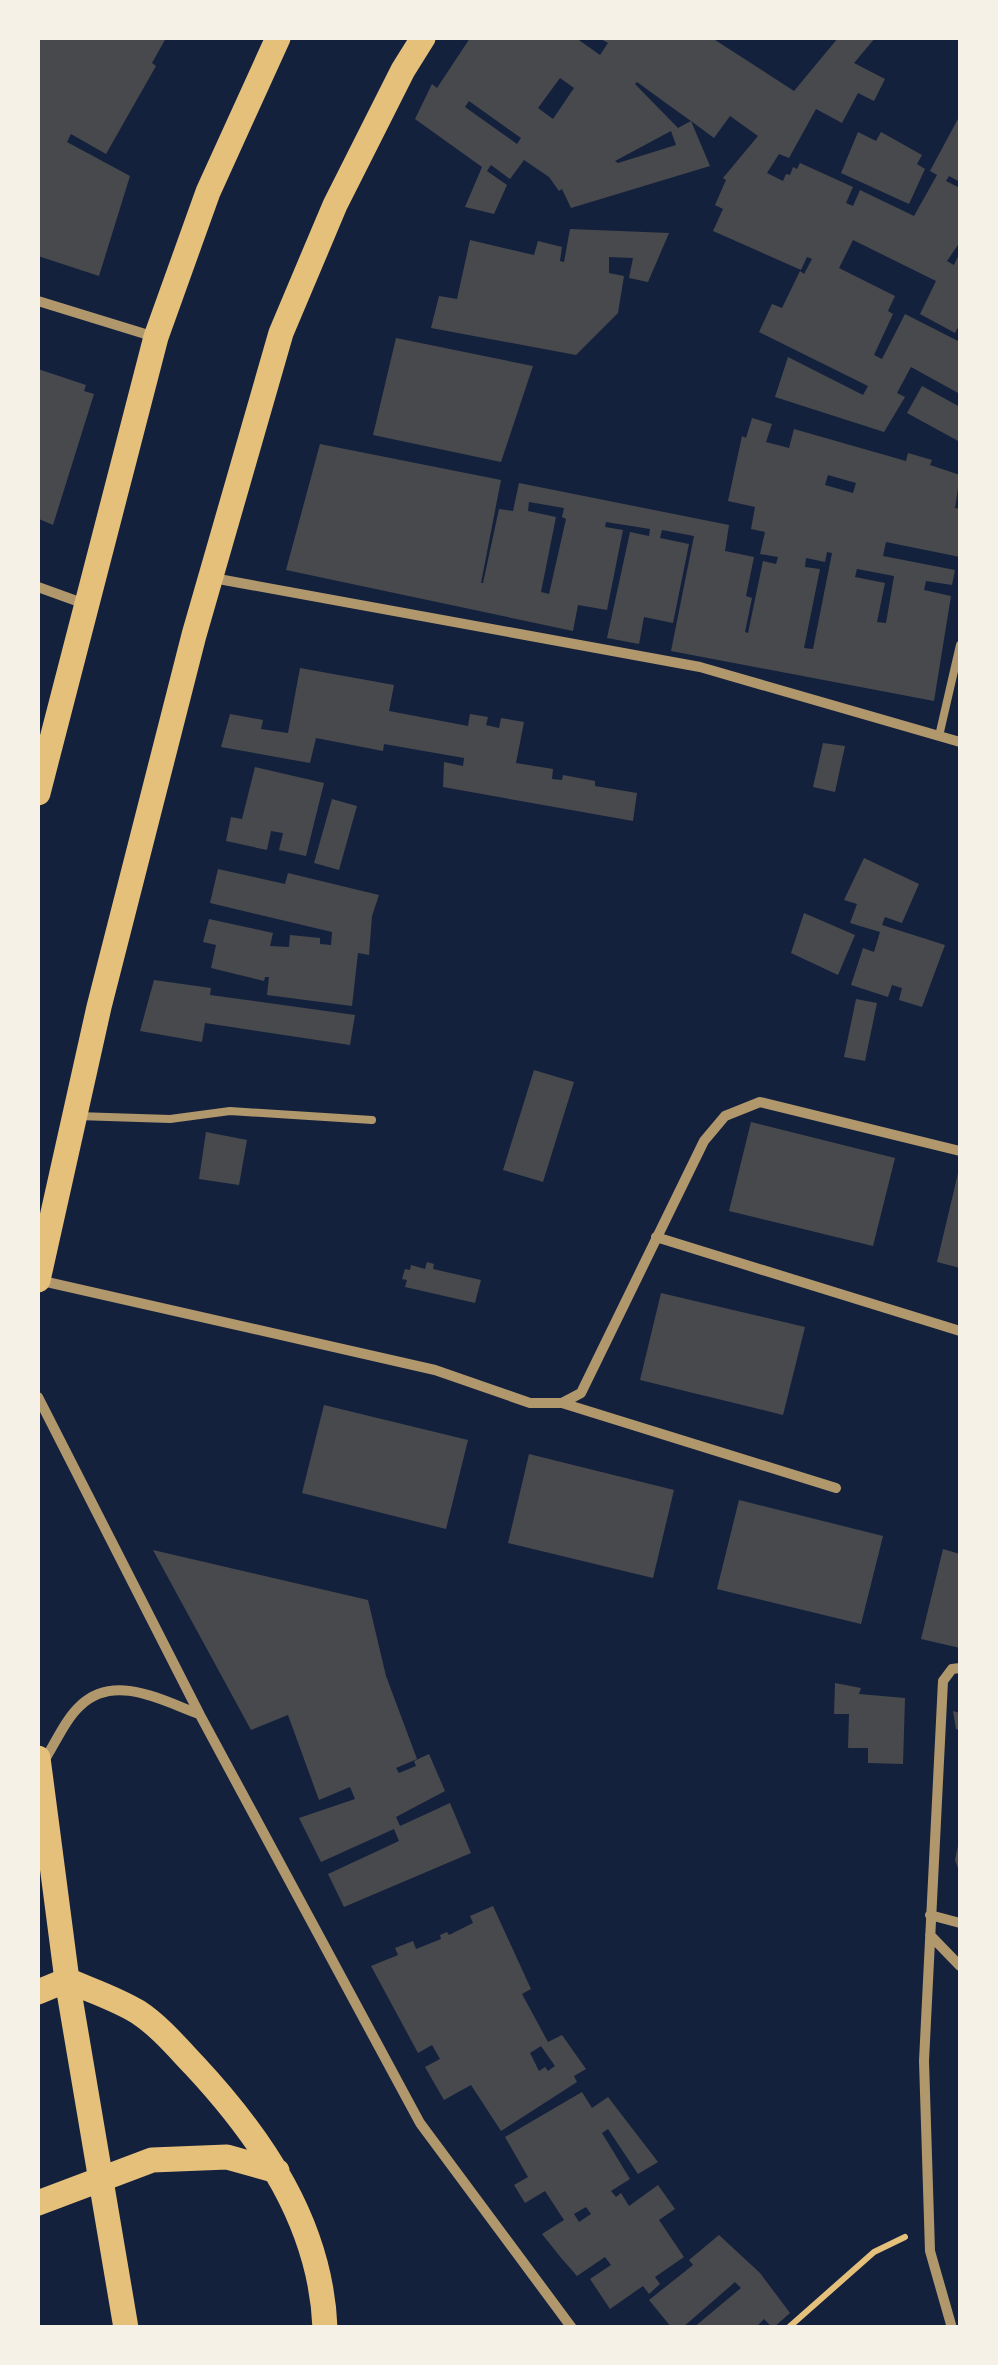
<svg xmlns="http://www.w3.org/2000/svg" width="998" height="2365" viewBox="0 0 998 2365" font-family="'IBM Plex Sans',sans-serif">
	<style>
		.building { fill: #48494c; fill-rule: evenodd }
		.lines { fill: none; stroke-linecap: round; stroke-linejoin: round }
		.path { stroke: #e5c07b; stroke-width: 6 }
		.service { stroke: #b1986c; stroke-width: 8 }
		.minor { stroke: #b1986c; stroke-width: 10 }
		.primary { stroke: #e5c07b; stroke-width: 25 }
	</style>
	<rect width="100%" height="100%" fill="#14213d"/>
	<!-- building -->
	<path class="building" d="M38,38H166L152,63L156,66L106,154L71,134L67,142L130,176L99,276L38,256Z
		M470,38H576L600,55L608,43L599,38H712L794,91L838,38H875L854,63L885,79L874,101L858,93L842,123L816,109L789,158L779,154L767,173L783,181L786,174L790,175L793,167L797,169L800,163L853,187L846,203L853,206L860,190L914,216L937,175L930,171L960,115V182L949,176L946,181L960,188V242L947,261L954,265L960,252V323L955,333L920,314L936,281L853,240L839,268L895,296L888,311L893,314L874,355L882,359L905,314L960,342V394L911,367L897,393L905,397L884,432L775,397L788,357L863,395L868,386L759,332L772,304L782,308L800,271L804,274L812,259L807,257L801,270L713,231L723,209L715,205L726,180L723,178L758,136L730,116L714,138L691,121L710,166L571,208L562,189L559,191L549,177L524,160L510,179L491,165L487,171L507,185L494,214L465,207L482,167L415,119L432,84L437,88ZM560,78L574,88L553,119L538,108ZM637,82L670,106L691,121L678,128L635,84ZM469,101L521,138L517,144L465,107ZM671,131L676,145L618,163L615,161Z
		M858,132L876,141L881,132L922,155L917,164L925,169L909,204L841,173Z
		M570,229L669,233L648,282L629,278L633,258L609,257V273L624,276L618,313L576,355L431,328L439,296L457,299L470,240L534,255L538,241L562,247L560,261L564,262Z
		M396,338L533,366L501,462L373,435Z
		M38,369L86,385L84,391L94,394L53,525L39,519L40,513L38,512Z
		M922,386L960,407V442L907,413Z
		M752,418L772,424L766,442L789,448L794,429L906,461L908,453L932,460L930,465L960,475L955,508L960,509V557L886,542L883,556L955,570L952,585L926,581L924,590L951,596L934,701L671,651L694,536L662,530L660,538L689,544L673,623L644,617L639,644L607,638L630,532L649,536L650,529L606,522L605,527L623,530L607,610L578,605L573,631L286,570L320,444L501,480L481,583H483L499,509L513,511L519,483L729,525L725,551L754,557L746,596L752,598L745,632L748,633L763,561L776,564L778,557L760,554L765,532L751,529L755,507L728,501L742,436L746,438ZM828,475L856,483L853,493L825,485ZM529,502L564,508L562,517L566,519L549,594L541,592L556,517L528,511ZM827,552L832,553L813,649L804,648L820,569L805,567L806,558L825,562ZM857,569L894,576L886,623L877,622L885,583L855,577Z
		M300,668L394,685L389,711L468,726L470,714L488,717L486,725L499,728L501,718L524,722L516,763L553,769L552,779L562,780L563,775L595,781V786L637,793L633,821L443,787L444,762L463,766L464,758L384,744L383,751L316,738L310,763L221,747L230,714L263,720L261,729L288,733Z
		M823,743L845,746L835,792L813,787Z
		M255,767L324,783L306,856L279,850L283,833L271,831L267,850L226,841L231,817L242,819Z
		M332,799L357,806L339,870L314,863Z
		M864,858L919,884L902,923L885,917L882,925L945,945L922,1007L899,1000L902,988L892,985L888,997L851,985L863,948L874,952L880,932L850,923L857,904L844,900Z
		M218,869L285,884L288,873L379,895L372,916L369,955L358,953L352,1006L267,995L269,977H265L264,981L211,968L216,945L203,942L209,919L273,933L270,946L289,947L290,935L320,938V944L331,945L332,932L210,903Z
		M804,913L855,935L838,975L791,953Z
		M154,980L211,988L210,995L355,1015L350,1045L205,1023L202,1042L140,1031Z
		M856,999L877,1003L865,1061L844,1057Z
		M534,1070L574,1082L543,1182L503,1170Z
		M751,1122L895,1158L873,1246L729,1211Z
		M206,1132L247,1140L239,1185L199,1179Z
		M959,1169L960,1170V1268L937,1262Z
		M427,1262L434,1264L433,1269L481,1280L475,1303L405,1287L407,1280L402,1279L405,1269L410,1270L411,1265L425,1269Z
		M661,1293L805,1327L783,1415L640,1380Z
		M324,1405L468,1440L446,1529L302,1493Z
		M529,1454L674,1490L653,1578L508,1543Z
		M739,1500L883,1536L861,1624L717,1589Z
		M943,1549L960,1554V1648L921,1639Z
		M153,1550L368,1600L386,1676L417,1759L396,1768L399,1773L416,1766L414,1761L429,1754L445,1791L396,1817L400,1826L450,1803L471,1853L344,1907L328,1874L399,1841L394,1829L321,1862L299,1818L355,1799L350,1787L319,1800L288,1715L251,1730Z
		M835,1683L861,1688L859,1694L905,1698L903,1764L868,1763V1748H848L849,1714H834Z
		M953,1711L960,1713V1730L956,1729Z
		M959,1841L960,1842V1874L955,1860Z
		M493,1906L531,1989L522,1994L548,2042L562,2035L586,2069L574,2076L577,2082L501,2131L471,2085L444,2100L425,2067L440,2059L432,2045L418,2053L371,1966L398,1955L395,1948L413,1941L416,1949L441,1939L440,1935L447,1932L449,1935L473,1923L470,1916ZM541,2046L555,2066L548,2071L545,2067L539,2071L530,2053Z
		M582,2092L592,2108L608,2097L658,2162L638,2174L608,2129L602,2133L630,2179L611,2191L616,2197L621,2193L629,2206L658,2185L675,2209L659,2220L684,2257L655,2277L660,2284L649,2294L643,2286L610,2309L590,2279L611,2265L605,2257L577,2276L562,2259L542,2234L564,2220L545,2191L525,2203L514,2185L528,2177L505,2137ZM586,2207L591,2214L579,2222L574,2214Z
		M719,2235L760,2273L790,2313L773,2328L764,2319L755,2328H693L741,2288L735,2282L682,2328H672L649,2300L693,2265L689,2260Z"/>
	<g class="lines">
		<!-- path -->
		<path class="path" d="M788,2328L874,2252L905,2237"/>
		<!-- service -->
		<path class="service" d="M939,736L960,645
			M77,1116L170,1119L230,1111L372,1120"/>
		<!-- minor -->
		<path class="minor" d="M38,301L155,337
			M213,578L700,667L960,742
			M38,587L85,604
			M656,1237L960,1331
			M38,1280L435,1370L530,1403H562L581,1393L704,1141L725,1116L760,1102L960,1151
			M38,1397L200,1715L420,2123L572,2328
			M562,1403L836,1488
			M42,1764C54,1746 65,1719 81,1705C115,1673 163,1701 199,1714
			M930,1915L960,1923
			M930,1935L960,1966
			M952,2328L930,2251L924,2061L943,1681L952,1669L960,1668"/>
		<!-- primary -->
		<path class="primary" d="M38,793L156,337L208,192L278,38
			M38,1280L99,1007L194,635L281,333L335,205L403,70L423,38
			M38,1758L67,1980L126,2328
			M38,1992L67,1980C90,1990 117,1999 138,2012C158,2025 177,2047 194,2065C262,2138 321,2224 325,2328
			M38,2203L152,2160L227,2157L277,2171"/>
	</g>
	<!-- border -->
	<rect width="998" height="2365" fill="none" stroke="#f6f1e7" stroke-width="80"/>
</svg>
